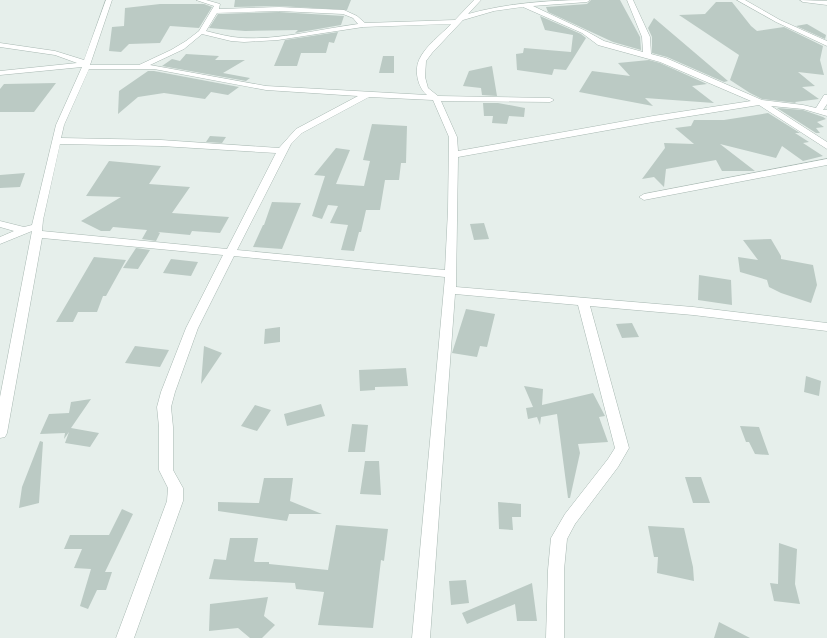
<svg xmlns="http://www.w3.org/2000/svg" width="827" height="638" viewBox="0 0 827 638" font-family="'DM Sans',sans-serif">
	<style>
		.building { fill: #bbcac4 }
		.lines { fill: none; stroke-linecap: round; stroke-linejoin: round }
		.minor-casing { stroke: #a8b8b2; stroke-width: 1 }
		.minor { fill: #fff; fill-rule: evenodd }
	</style>
	<rect width="100%" height="100%" fill="#e6efeb"/>
	<!-- building -->
	<path class="building" d="M235,0H351L347,10L279,6L234,7Z
		M591,0H620L640,37L641,50L613,42L548,12L546,7L587,4Z
		M716,2H732L751,26L757,31L784,27L823,46L820,60L824,75L798,72L815,86L802,87L819,99L795,102L796,103L762,99L750,93L730,80L739,55L679,15L705,14Z
		M160,4H204L212,7L199,28L170,26L160,43L129,44L121,52L109,51L112,27L124,26L125,8Z
		M279,12L344,16L341,25L295,33L298,30L245,31L209,28L218,14Z
		M540,16L581,34L586,38L566,70L554,69L552,75L517,70L516,54L523,53L524,48L571,52L573,35L545,30Z
		M654,18L728,81L724,82L667,57L652,53V37L648,28Z
		M807,24L826,35L825,39L796,26Z
		M338,32L334,43L329,42L326,53H301L297,66H274L285,40Z
		M186,54L219,56L215,60H245L223,73L250,78L246,81L162,66L172,59L180,61Z
		M383,56H394V73H379Z
		M649,60L660,63L707,84L692,86L714,103L645,98L653,106L579,92L592,71L630,76L618,63Z
		M492,66L497,96L482,95L481,88L463,86L469,71Z
		M148,71H154L239,87L228,95L211,92L205,99L164,93L138,97L118,114L119,91Z
		M56,83L34,112H0V89L4,84Z
		M483,103H498L525,108L524,117L509,116L507,124L492,123L493,116H484Z
		M777,108L803,110L823,117L826,119L817,122L824,127L816,128L820,133H816Z
		M768,113L800,133H795L809,142L803,143L823,156L803,161L782,146L776,158L720,144L755,171H722L716,160L666,169L664,187L654,177L642,179L665,148L664,143L694,144L675,128L691,126L694,120H724Z
		M372,124L407,126L406,163H401L399,180H385L380,210H366L361,232H359L354,251L341,250L348,225L330,223L338,206L328,205L322,219L312,216L325,176L314,175L336,148L350,150L336,184L364,186L370,161L363,160Z
		M210,136L226,137L222,143L206,142Z
		M109,161L161,166L149,184L190,187L172,213L229,217L220,233L192,231L190,235L158,232L160,233L156,241L142,239L147,230L113,227L110,231H101L81,221L121,197L86,196Z
		M25,173L20,187L0,188V175Z
		M272,202L301,203L282,249L253,247L263,225H264Z
		M484,223L489,239L474,240L470,224Z
		M771,239L781,256V259L813,265L817,285L811,303L781,293L769,287L767,280L740,272L738,257L758,260L743,240Z
		M136,248L150,250L138,269L123,268Z
		M94,257L126,260L106,296H103L97,312H78L73,322H56Z
		M171,259L198,262L191,276L163,273Z
		M699,275L731,280L732,305L698,300Z
		M466,309L495,314L487,347L480,346L477,357L452,353Z
		M632,323L639,337L622,338L616,324Z
		M280,327V342L264,344L265,329Z
		M135,346L169,350L160,367L125,363Z
		M204,346L222,353L201,384Z
		M406,368L408,386L375,387V390L360,391L359,370Z
		M806,376L821,381L819,396L804,392Z
		M524,386L543,389L542,405L593,393L605,416L599,417L608,442L578,444L580,453L570,498H568L557,414L541,417L540,425L537,417L528,419L526,408L533,407Z
		M91,399L71,428L99,433L90,447L65,443L69,432L64,439L65,433L40,434L49,414L69,413L71,402Z
		M321,404L325,416L287,426L284,414Z
		M255,405L271,410L257,431L241,426Z
		M352,424L368,425L365,452H348Z
		M740,426L759,427L769,455L755,454L749,442H746Z
		M40,441L43,442L39,503L19,508L22,487Z
		M365,461H379L381,495L360,494Z
		M685,477H701L710,503H693Z
		M264,478H293L290,501L322,514H289L287,521L218,511V502L259,503Z
		M498,502L521,504V517H512L513,530L499,529Z
		M122,509L133,514L105,572H112L106,590H97L88,609L80,606L91,569L74,568L82,549H64L70,535H109Z
		M336,525L388,529L384,561L381,560L373,628L318,625L324,592L296,589L295,583L209,579L214,559L226,560L230,538H258L254,561L255,562H269V564L328,570Z
		M648,526L684,528L693,567L694,581L657,573L658,557H654Z
		M779,543L797,549L795,584L800,604L774,601L770,583L778,584Z
		M466,580L469,603L451,605L449,581Z
		M532,583L537,621H517L515,604L467,624L462,613Z
		M268,597L264,616L275,625L262,638H250L238,628L209,631L210,604Z
		M719,622L750,638H714Z"/>
	<g class="lines">
		<defs>
			<path id="minor" d="M106,0H112L90,65H139L171,50L186,41L199,31L214,6L196,0H206L220,4L219,9L279,7L344,10L357,16L365,23L455,20L474,0H481L468,14C508,3 549,0 590,0L587,2L533,6L586,31L604,41L643,52L642,37L627,0H633L650,37L651,54L666,58L762,100L803,105L816,108L824,95H827V104L823,110H827V116L803,109L771,106L827,142V149L759,105L653,122L458,157L456,287L693,307L827,323V331L693,315L590,306L629,448L618,467L575,524L567,539L564,570V638H546L548,570L551,538L565,514L608,459L615,448L578,305L455,294L430,638H412L445,277L234,256L198,328L175,392L171,407L173,427V470L183,488V501L134,638H116L167,501L168,488L159,470V427L157,407L161,392L186,328L223,255L42,238L7,433L5,437L0,438V397L32,231L0,244V237L14,231L0,227V221L24,227L32,225L56,125L82,67L0,75V71L77,63L55,55L0,47V43L55,51L84,60ZM523,7L582,33L598,45L660,62L751,101L653,116L458,151L457,137L441,101L550,102L554,100L550,98L438,96L428,88L425,77L426,61L432,53L463,20L494,11ZM279,11L343,14L353,18L358,24C320,29 280,40 242,38C229,37 218,34 206,31L217,13ZM451,24C441,35 425,46 419,60C414,71 418,88 427,95L266,86L150,65L184,49L202,34L231,41L244,42L278,40L363,27ZM89,69H154L266,90L358,96L296,129L279,148L161,140L61,138L64,125ZM369,97L433,100L449,137L448,210L445,270L237,250L291,144L302,133ZM60,144L161,146L276,153L227,249L42,231L43,220Z
				M737,0H745L780,20L827,41V46L776,22Z
				M800,0L827,1V5L803,2Z
				M827,159V165L644,200L639,197L644,194Z"/>
		</defs>
		<!-- minor casing -->
		<use href="#minor" class="minor-casing"/>
		<!-- minor -->
		<use href="#minor" class="minor"/>
	</g>
</svg>
